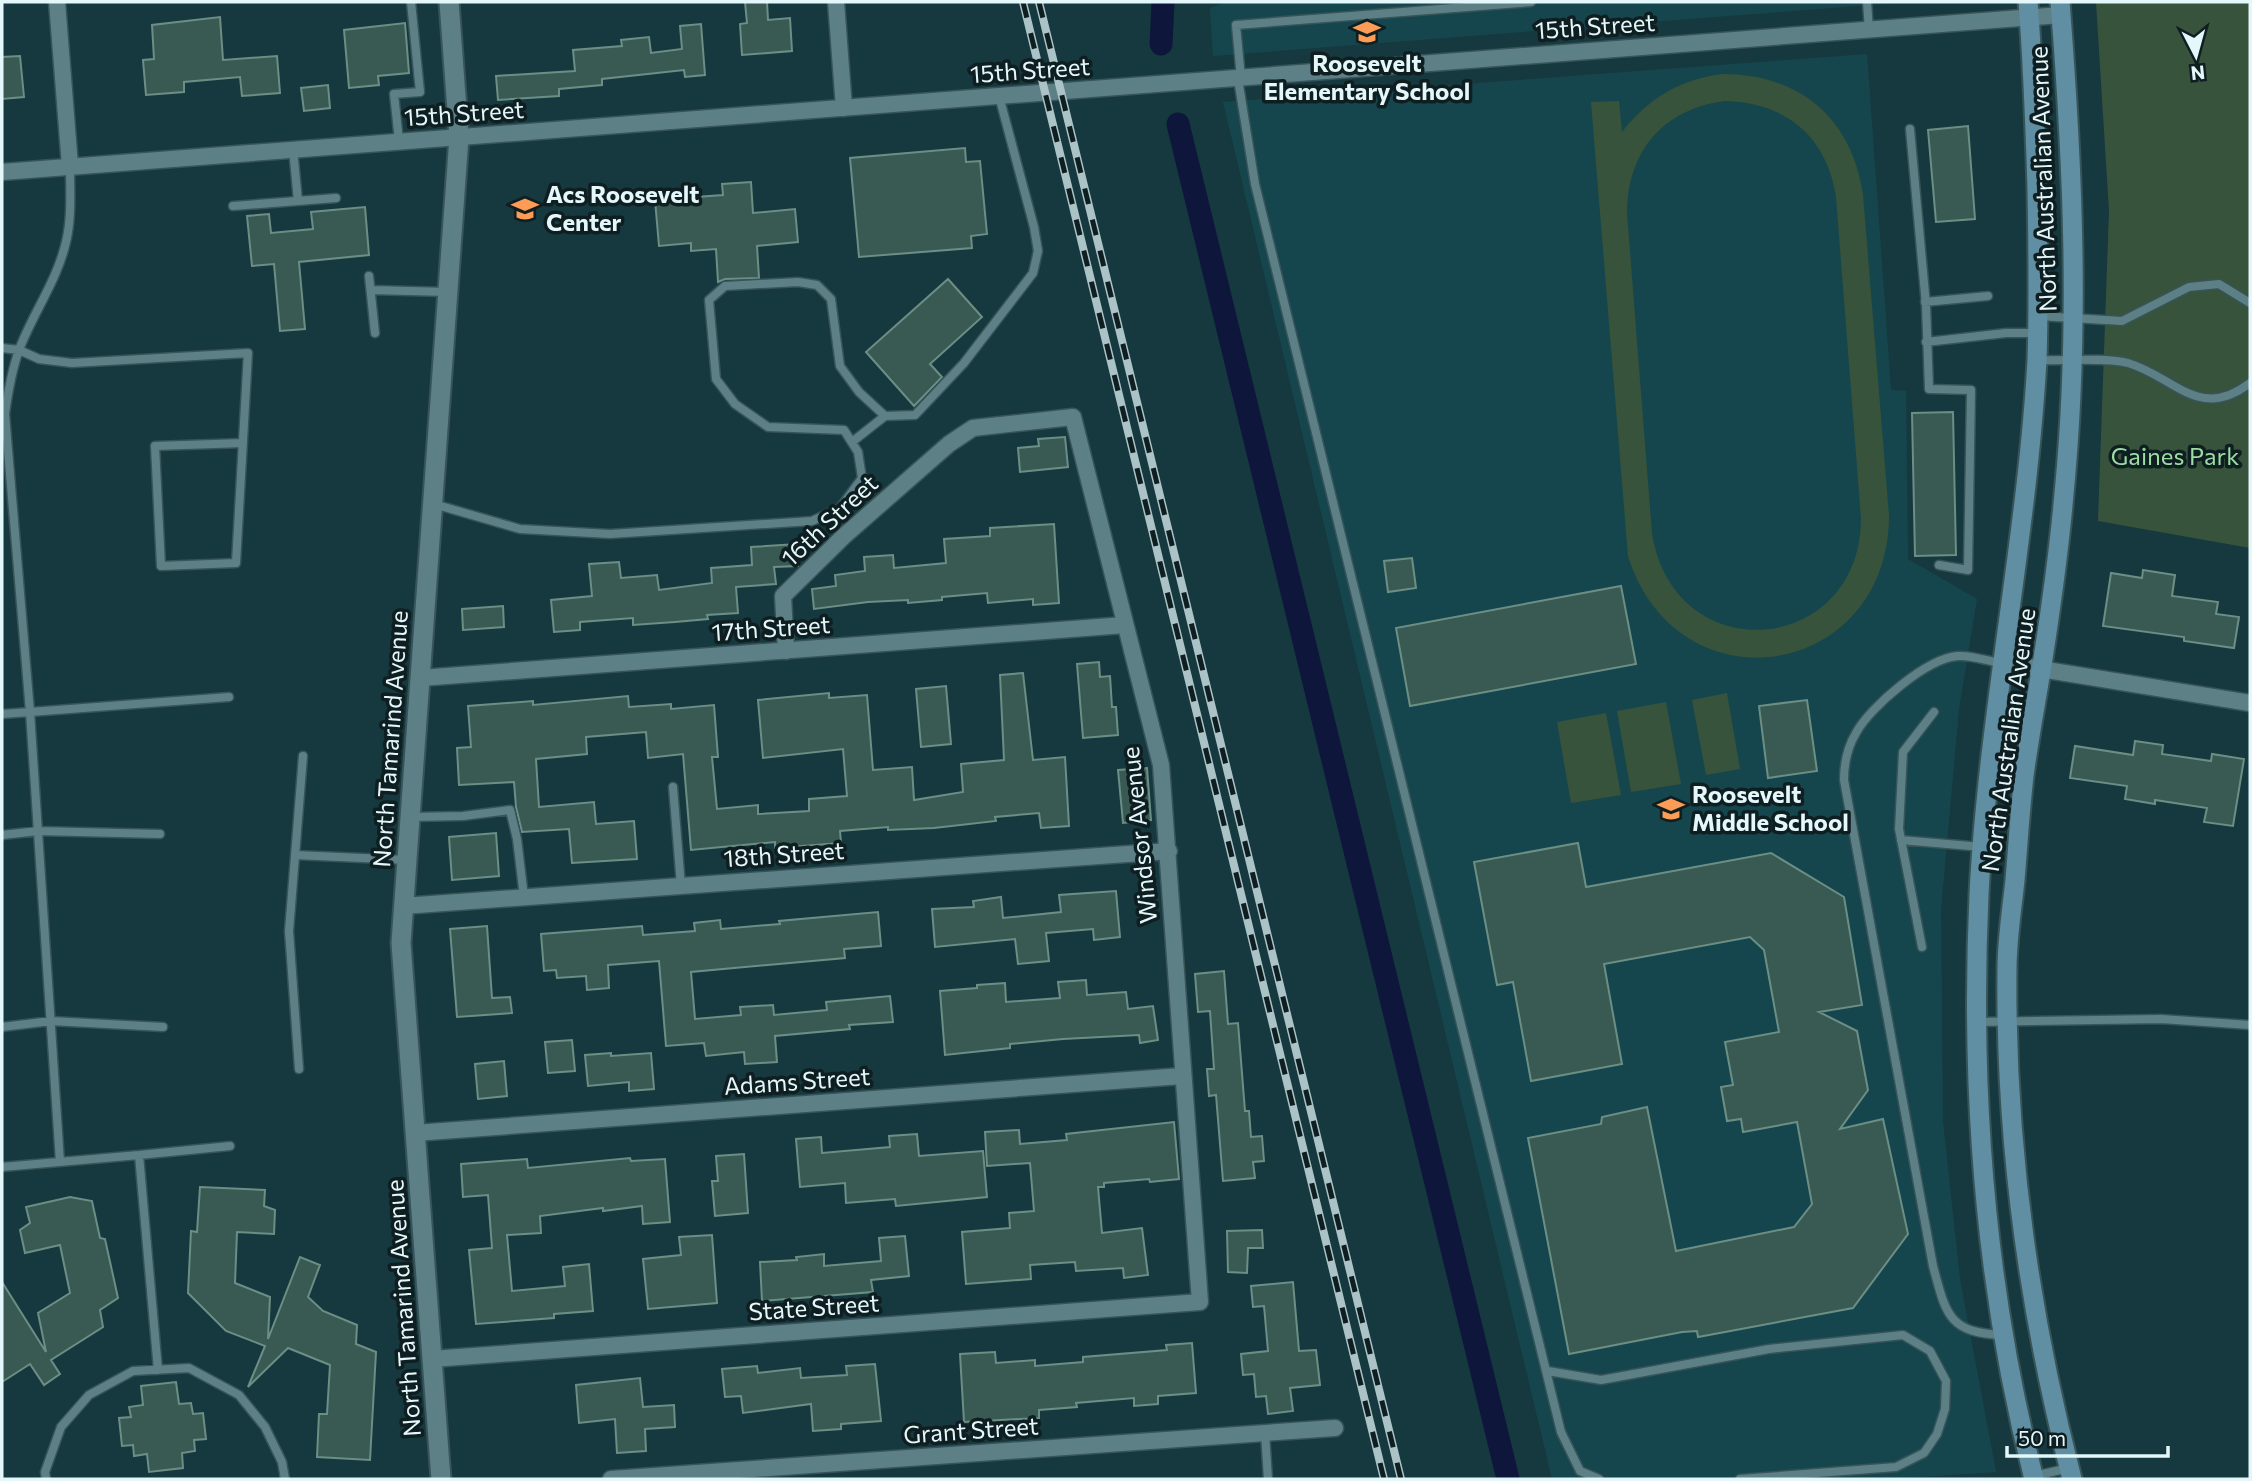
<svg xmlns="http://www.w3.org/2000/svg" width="2252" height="1481" viewBox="0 0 2252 1481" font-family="Commissioner,sans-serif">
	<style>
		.built { fill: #16464d }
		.green { fill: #38533b; fill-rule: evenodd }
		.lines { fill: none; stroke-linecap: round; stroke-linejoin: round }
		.canal { stroke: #0f163c; stroke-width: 23 }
		.building { fill: #395a53; stroke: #6b8e85; stroke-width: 2 }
		.service-casing { stroke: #375458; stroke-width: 11 }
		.minor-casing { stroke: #375458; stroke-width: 19 }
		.tertiary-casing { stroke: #375458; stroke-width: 23 }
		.secondary-casing { stroke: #375458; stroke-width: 23 }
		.service { stroke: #5d8087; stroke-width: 8 }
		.minor { stroke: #5d8087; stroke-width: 16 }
		.tertiary { stroke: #5d8087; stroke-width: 19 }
		.secondary { stroke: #608ea3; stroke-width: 19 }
		.rail-casing { stroke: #abc3c7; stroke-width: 8 }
		.rail { stroke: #0f1e20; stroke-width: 5; stroke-dasharray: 16; stroke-linecap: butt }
		.labels { text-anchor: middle; stroke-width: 7; stroke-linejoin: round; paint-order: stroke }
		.street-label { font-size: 24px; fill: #e4f7fa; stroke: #0f1e20 }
		.poi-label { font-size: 24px; font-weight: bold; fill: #e4f7fa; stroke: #0f1e20; text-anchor: start }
		.park-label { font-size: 24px; fill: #9ddda4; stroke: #0f1e20 }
	</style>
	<rect width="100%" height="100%" fill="#16393f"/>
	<!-- built -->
	<path class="built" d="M1226,2H1909L1213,56L1210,8Z
		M1867,54L1891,390L1906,391L1908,559L1977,599L1959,709L1941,909L1943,1122L1960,1279L1996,1472L1894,1479H1552L1223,102Z"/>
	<!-- green -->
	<path class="green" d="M2096,2H2250V548L2098,521L2109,211Z
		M1722,74C1800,74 1852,118 1863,195L1889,516C1888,680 1677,712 1628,556L1591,102L1619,101L1622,132C1649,98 1679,80 1722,74ZM1724,101C1785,102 1827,136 1836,197L1861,518C1861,656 1675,672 1652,534L1627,213C1628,151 1662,110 1724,101Z
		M1727,693L1740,769L1706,775L1692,700Z
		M1666,702L1681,784L1631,792L1617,711Z
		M1606,713L1621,795L1571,803L1557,722Z"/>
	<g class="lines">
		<!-- canal -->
		<path class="canal" d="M1161,44L1163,2
			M1178,124L1508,1479"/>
	</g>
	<!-- building -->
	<path class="building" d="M745,2H767L768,20L790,18L792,51L742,55L740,24L747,23Z
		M220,17L223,60L277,56L280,93L242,96L240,77L184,82V92L146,95L143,60L154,59L152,25Z
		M405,23L409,73L378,76L379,85L349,88L344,30Z
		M701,24L705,75L685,77L684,70L602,79V85L559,89V96L498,100L496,76L575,71L573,50L622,46L621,40L649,37L651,53L682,49L680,26Z
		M20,56L24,97L2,99V57Z
		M328,85L330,108L304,111L301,88Z
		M1968,126L1975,219L1936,222L1928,130Z
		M965,148L966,162L980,161L987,234L971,236L972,248L859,257L850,158Z
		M751,182L753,213L795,209L798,242L757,246L759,278L725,279L718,282L716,249L691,251V243L659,246L655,200L723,195L722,184Z
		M365,207L369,255L299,262L305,329L280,331L274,264L252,266L247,216L269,214L271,233L313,229L311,212Z
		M948,279L982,317L930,364L942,377L914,406L866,352Z
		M1953,412L1956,555L1915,556L1912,413Z
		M1065,437L1068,467L1020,472L1018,448L1039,446L1038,439Z
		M1054,524L1059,603L1033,605V599L988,603L987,593L942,597V600L908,603V600L868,602L814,609L812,589L836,586L835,575L865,571L864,557L893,555L894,568L946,563L944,539L990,536V528Z
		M797,544L798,566L774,567L776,584L736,587L738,613L707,615L708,619L675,622L633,625V618L580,622V630L554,632L551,600L592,596L589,564L619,562L621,578L657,575L659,590L712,583L711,568L752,565L751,547Z
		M1412,558L1416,588L1388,592L1384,561Z
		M2143,570L2175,575L2172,596L2218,602L2216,614L2239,617L2234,648L2184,641V637L2103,626L2111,573L2142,578Z
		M1621,586L1636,664L1410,706L1396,628Z
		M503,606L504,627L463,630L462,609Z
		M1099,662L1100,677L1110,676L1112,707H1116L1118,735L1083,738L1077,664Z
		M1023,673L1033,760L1065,757L1069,826L1041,828L1039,813L995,817L996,821L934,828L888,830V827L840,831L841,843L775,848V842L691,850L683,754L648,758L646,732L586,737L587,754L536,759L539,807L594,802L596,824L634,821L637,859L572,863L569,829L522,832L516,807L514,782L459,785L457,748L471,747L468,706L533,701V705L628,696L629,707L671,704V709L714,705L718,757H712L717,809L758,805V814L809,811V799L847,796L843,749L763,758L758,700L829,693V698L867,695L873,770L912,767L914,800L963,792L961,764L1004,760L1000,675Z
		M946,686L951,744L921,747L916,689Z
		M1807,700L1817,771L1768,778L1759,706Z
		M2135,741L2163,745L2162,754L2211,761L2212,754L2244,759L2233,826L2204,822L2207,808L2155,800V804L2125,799L2127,786L2070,778L2075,746L2133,755Z
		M1147,768L1151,820L1123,823L1118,770Z
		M496,833L499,876L452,880L449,837Z
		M1578,843L1586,887L1771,853L1844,897L1862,1005L1819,1012L1857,1031L1868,1090L1840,1129L1883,1119L1908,1234L1853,1308L1698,1337L1697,1331L1682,1332L1569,1354L1528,1138L1601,1124L1602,1117L1647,1107L1676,1251L1794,1227L1812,1204L1797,1122L1743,1132L1741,1119L1727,1121L1721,1087L1733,1085L1725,1042L1779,1032L1764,950L1750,937L1604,964L1622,1064L1531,1081L1513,982L1497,985L1474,862Z
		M1116,891L1120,937L1094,940L1093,929L1046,933L1049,961L1018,964L1015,939L935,947L932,909L974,907L973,901L1001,897L1003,918L1061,912L1059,895Z
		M878,912L881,946L844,949L845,958L691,972L695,1019L741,1015L740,1007L773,1005L774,1015L827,1010L826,1002L890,996L893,1022L849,1025L850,1029L775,1036L777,1062L745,1064L744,1052L706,1056L704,1043L666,1046L659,961L608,965L609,988L587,990L586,976L557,978L556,970L544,971L541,934L642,926L643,935L695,931L694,923L720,920L721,929L780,924L779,921Z
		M487,926L492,998L510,997L512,1013L457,1017L450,929Z
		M1224,971L1228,1024L1238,1023L1245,1111H1249L1251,1137L1262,1136L1264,1161L1253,1162L1255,1178L1223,1181L1216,1095L1209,1096L1207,1069H1214L1210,1011L1198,1012L1195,974Z
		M1086,980L1087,995L1126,992L1128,1009L1153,1006L1158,1040L1140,1043L1139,1035L1063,1039L1010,1044V1048L945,1055L940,991L977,988V985L1005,983L1006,1002L1060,998L1058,982Z
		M572,1040L575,1071L548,1073L545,1042Z
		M611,1053V1056L651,1053L654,1089L629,1091V1082L588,1086L585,1055Z
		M504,1061L507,1096L478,1099L475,1064Z
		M1174,1122L1179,1179L1150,1182L1149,1179L1104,1183V1187H1098L1102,1233L1142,1228L1148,1275L1124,1278L1123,1268L1076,1271L1075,1262L1030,1265L1031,1279L966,1284L962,1232L1010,1228L1009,1213L1034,1211L1030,1163L987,1166L985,1132L1019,1130L1020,1144L1067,1140L1066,1134Z
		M917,1134L919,1156L983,1151L987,1197L896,1206L895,1199L846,1203L845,1183L800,1187L796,1139L821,1137L822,1153L890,1147L889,1136Z
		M744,1154L748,1213L715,1216L712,1181H718L716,1156Z
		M630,1158L631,1161L665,1159L670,1222L643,1224L642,1206L603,1211V1208L540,1216L541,1233L507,1235L512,1291L565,1286L563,1267L589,1264L593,1311L554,1314V1318L476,1324L469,1250L492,1248L488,1195L463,1197L461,1164L527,1159L528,1168Z
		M200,1187L265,1190L264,1206L275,1210L274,1234L237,1232L235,1283L270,1297L268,1339L300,1257L320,1265L308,1297L323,1311L357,1325L356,1344L376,1352L370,1460L317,1457L319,1414H327L330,1365L288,1348L248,1387L265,1346L226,1331L188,1293L191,1231L197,1232Z
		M70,1197L92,1201L100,1238L105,1239L118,1298L100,1310L103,1327L51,1360L60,1374L44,1385L30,1364L2,1382V1282L46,1352L38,1313L70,1293L60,1245L25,1253L20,1230L30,1223L26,1207Z
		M1262,1230L1263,1248H1248L1247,1273L1228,1272L1227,1231Z
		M712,1235L717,1303L648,1309L643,1259L681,1255L679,1237Z
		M905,1236L909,1276L871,1280L873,1292L762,1301L760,1262L797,1260L796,1257L824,1254V1266L881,1261L879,1238Z
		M1293,1282L1299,1351L1316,1350L1320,1385L1290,1388L1293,1411L1268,1414L1266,1396L1256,1397L1254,1374L1243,1375L1241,1354L1268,1351L1264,1306L1253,1307L1251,1286Z
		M1192,1343L1196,1393L1158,1396V1404L1134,1406V1398L1076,1403L1077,1407L1039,1410V1418L964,1422L960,1354L995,1352L996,1363L1035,1360V1366L1083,1362V1357L1167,1350L1166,1345Z
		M875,1364L881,1421L841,1424V1429L813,1431L811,1404L743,1413L741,1396L725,1397L722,1369L757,1366L758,1373L800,1368L801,1378L847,1375L846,1366Z
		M640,1378L643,1407L674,1405L675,1427L645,1429L646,1451L617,1453L615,1419L579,1423L576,1385Z
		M176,1382L179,1404L191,1403L193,1414L203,1413L206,1439L194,1440L195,1451L182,1453L183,1468L149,1472L147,1454L134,1456L133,1445L122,1446L119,1418L131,1417L129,1407L143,1405L141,1386Z"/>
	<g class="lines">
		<defs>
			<path id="service" d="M1867,2L1869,30
				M1241,78L1236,25L1531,2
				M1238,79L1255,184L1561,1432L1580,1471L1599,1479
				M1910,129L1926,305L1929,389L1971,390L1968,570L1939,565
				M399,141L394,94L420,92L411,2
				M293,149L298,201
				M70,166C70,192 72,217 66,242C57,281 33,313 19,350C12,370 8,392 5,414L30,712L229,697
				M233,206L336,198
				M369,276L375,333
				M371,290L448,292
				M1925,302L1988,296
				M2039,316L2122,321L2189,287L2219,284L2250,303
				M1926,342L2006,333H2037
				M2,348L19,350L39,359L72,363L248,353L236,563L161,566L155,446L243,443
				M2037,360C2060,361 2108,357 2128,363C2175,377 2199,422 2250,383
				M852,442L885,416
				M434,504L520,529L610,534L812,521L840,508L862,478L858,452L844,430L768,427L735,404L716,379L709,300L725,286L798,282L817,285L831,299L840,366L859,392L885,416L915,415L964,363L1033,273L1038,251L1034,227L999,96
				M2001,663C1988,661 1971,655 1958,656C1927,658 1870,707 1856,733C1847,748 1844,763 1844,780L1933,1266C1946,1314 1948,1333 2003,1335
				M2,714L30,712L60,1162
				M673,787L681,886
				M410,817L463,816L510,810L517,839L524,897
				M2,835L38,831L160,834
				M1901,840L1982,847
				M295,855L407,860
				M1922,947L1899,829L1903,752L1934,712
				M1977,1022L2161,1019L2250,1025
				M2,1027L51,1021L163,1027
				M299,1069L289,931L303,756
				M139,1155L230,1146
				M2,1167L139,1155L158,1370
				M1548,1371L1601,1380L1769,1349L1903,1335L1930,1351L1946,1381L1945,1409L1937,1434L1924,1453L1896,1467L1740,1479
				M1265,1433L1268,1479
				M2034,1476L2069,1468
				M46,1479L45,1472L61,1427L89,1395L133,1371L189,1368L239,1395L265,1427L282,1462L285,1479"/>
			<path id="minor" d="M57,2L70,166
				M836,2L844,108
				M2,172L2061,15
				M2004,663L2250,703
				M420,678L1125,625
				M403,906L1169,851
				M415,1133L1182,1076
				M432,1359L1200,1302L1161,765L1073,417L973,428L949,444L844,536L783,596L786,651
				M611,1479L1335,1428"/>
			<path id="tertiary" d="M441,1479L401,943L459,137L449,2"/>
			<path id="secondary" d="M2028,2C2033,64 2035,126 2037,188C2038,245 2039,303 2037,360C2027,539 1988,715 1979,894C1970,1090 1985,1289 2034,1479
				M2060,2C2073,166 2080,330 2064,494C2059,551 2051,608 2042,665C2036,702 2029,738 2024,776C2020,810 2018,845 2015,880C2012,909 2007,939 2007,969C2005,1141 2029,1313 2072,1479"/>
		</defs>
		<!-- service casing -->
		<use href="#service" class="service-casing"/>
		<!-- minor casing -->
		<use href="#minor" class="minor-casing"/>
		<!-- tertiary casing -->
		<use href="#tertiary" class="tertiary-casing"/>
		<!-- secondary casing -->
		<use href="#secondary" class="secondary-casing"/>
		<!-- service -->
		<use href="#service" class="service"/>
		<!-- minor -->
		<use href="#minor" class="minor"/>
		<!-- tertiary -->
		<use href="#tertiary" class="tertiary"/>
		<!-- secondary -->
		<use href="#secondary" class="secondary"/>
		<defs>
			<path id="rail" d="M1023,2L1384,1479
				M1039,2L1401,1479"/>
		</defs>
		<!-- rail casing -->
		<use href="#rail" class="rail-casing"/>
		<!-- rail -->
		<use href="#rail" class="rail"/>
	</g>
	<!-- icons -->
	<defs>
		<symbol id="school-bare" viewBox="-9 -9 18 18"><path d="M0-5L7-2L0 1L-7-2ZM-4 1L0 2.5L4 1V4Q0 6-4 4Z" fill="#fd9c56" stroke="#0f1e20" stroke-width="2.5" paint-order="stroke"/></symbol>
	</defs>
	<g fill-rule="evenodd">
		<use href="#school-bare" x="1348" y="13" width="38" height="38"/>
		<use href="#school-bare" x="506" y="190" width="38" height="38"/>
		<use href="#school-bare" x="1652" y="790" width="38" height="38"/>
	</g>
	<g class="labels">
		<!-- street labels -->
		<g class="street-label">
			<text transform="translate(1595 27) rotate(-4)" y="8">15th Street</text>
			<text transform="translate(1030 71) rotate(-4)" y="8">15th Street</text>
			<text transform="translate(464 114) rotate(-4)" y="8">15th Street</text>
			<text transform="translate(2044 179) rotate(-92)" y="8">North Australian Avenue</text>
			<text transform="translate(830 521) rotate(-43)" y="8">16th Street</text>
			<text transform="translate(771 629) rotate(-4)" y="8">17th Street</text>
			<text transform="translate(391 739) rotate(-86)" y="8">North Tamarind Avenue</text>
			<text transform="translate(2009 740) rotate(-82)" y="8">North Australian Avenue</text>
			<text transform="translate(1140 835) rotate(-96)" y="8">Windsor Avenue</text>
			<text transform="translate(784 855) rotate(-4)" y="8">18th Street</text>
			<text transform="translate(797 1082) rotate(-4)" y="8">Adams Street</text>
			<text transform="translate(404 1308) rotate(-94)" y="8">North Tamarind Avenue</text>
			<text transform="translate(814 1308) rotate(-4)" y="8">State Street</text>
			<text transform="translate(971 1431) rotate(-4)" y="8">Grant Street</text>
		</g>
		<!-- poi labels -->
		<g class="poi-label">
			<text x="1367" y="72" text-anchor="middle">Roosevelt<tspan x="1367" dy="28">Elementary School</tspan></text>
			<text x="546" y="203">Acs Roosevelt<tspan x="546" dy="28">Center</tspan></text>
			<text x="1692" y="803">Roosevelt<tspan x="1692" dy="28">Middle School</tspan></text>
		</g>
		<!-- park labels -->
		<g class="park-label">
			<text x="2175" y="465">Gaines Park</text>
		</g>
	</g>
	<!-- border -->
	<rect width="2252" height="1481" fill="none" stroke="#e4f7fa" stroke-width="7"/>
	<!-- north arrow -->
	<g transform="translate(2196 56) rotate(174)" stroke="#0f1e20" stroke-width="5" paint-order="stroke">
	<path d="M0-5L12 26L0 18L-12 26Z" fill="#e4f7fa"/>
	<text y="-10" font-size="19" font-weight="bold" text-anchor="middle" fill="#e4f7fa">N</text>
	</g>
	<!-- scale -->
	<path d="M2007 1446v10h161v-10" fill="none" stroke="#e4f7fa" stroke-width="3.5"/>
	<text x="2018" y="1446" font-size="21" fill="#e4f7fa" stroke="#0f1e20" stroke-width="5" paint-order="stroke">50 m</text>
</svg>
